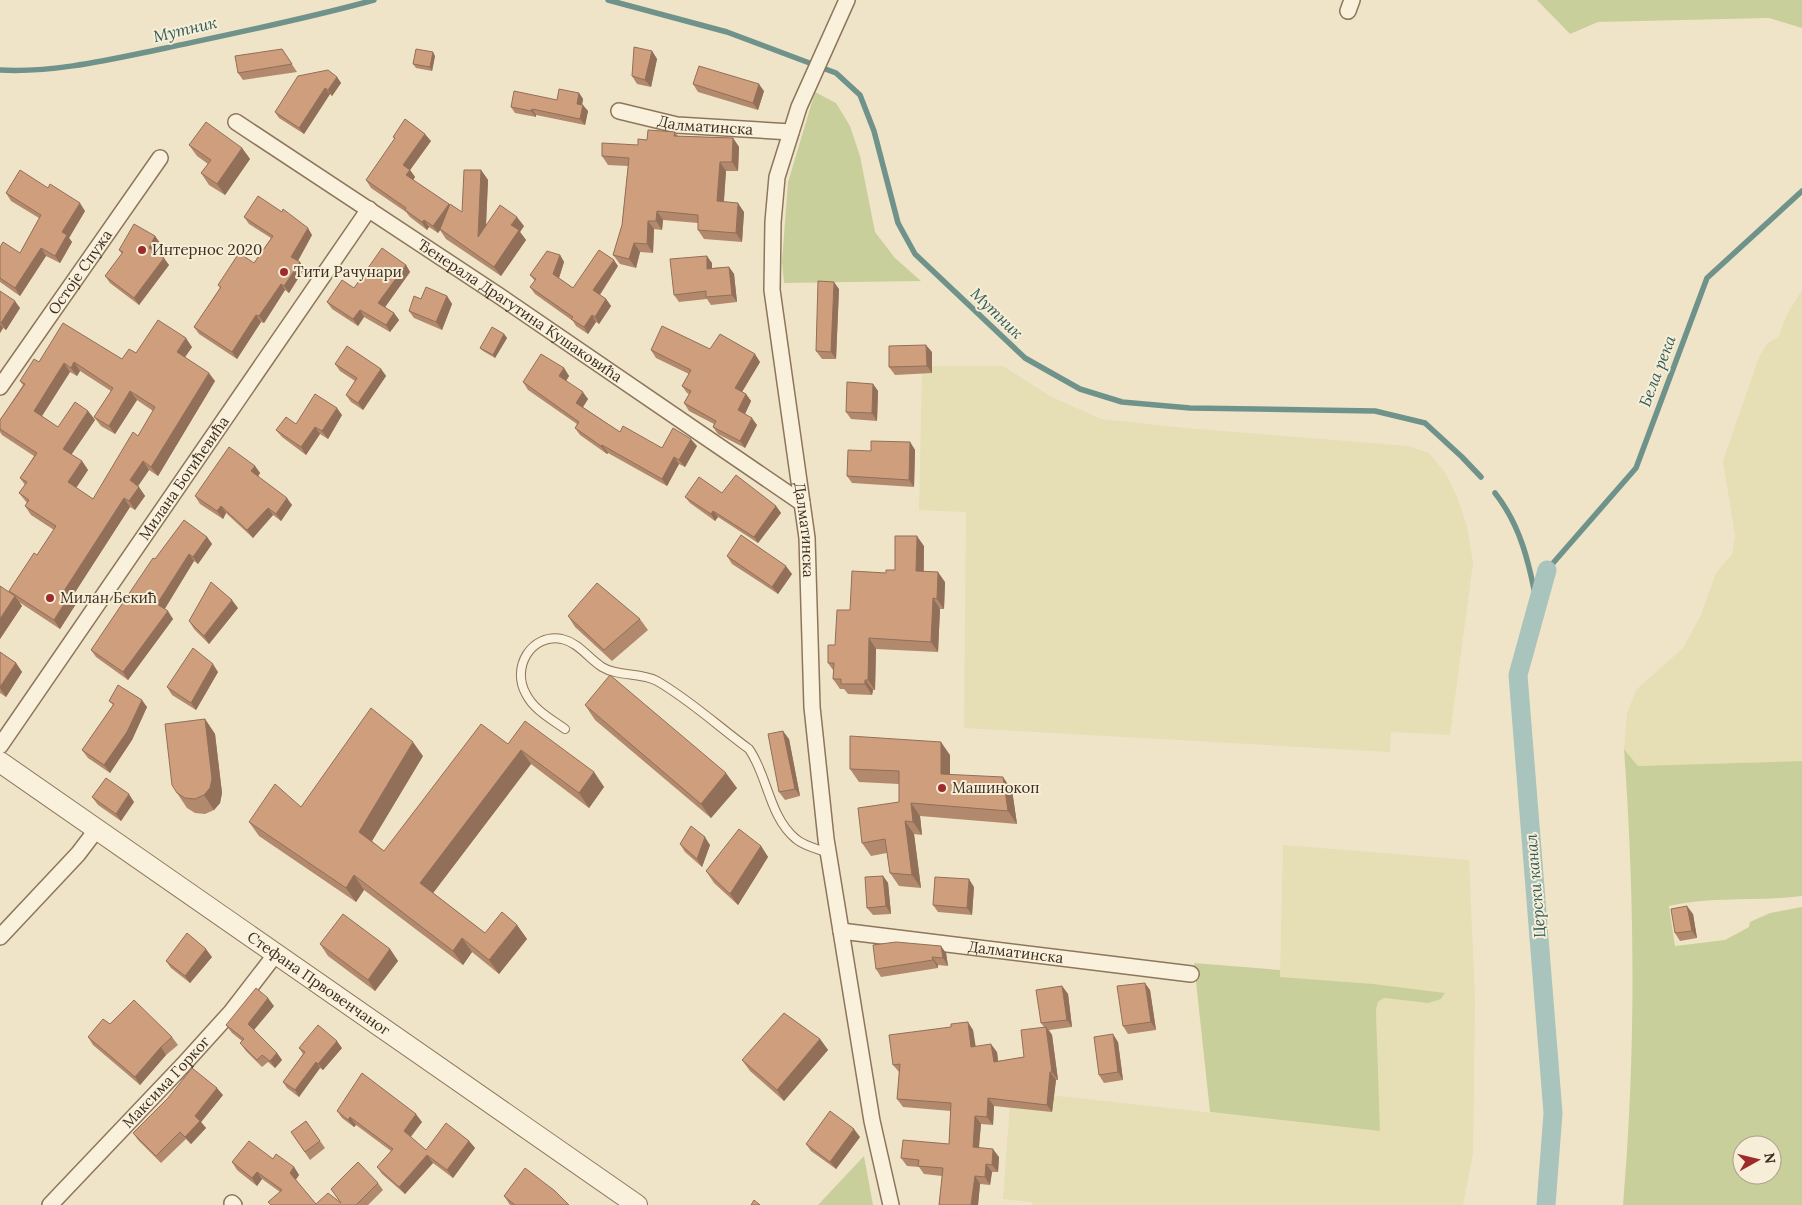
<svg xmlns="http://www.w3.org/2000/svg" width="1802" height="1205" viewBox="0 0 1802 1205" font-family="Lora,serif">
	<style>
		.farmland { fill: #e6deb5 }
		.green { fill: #c9cf9b; fill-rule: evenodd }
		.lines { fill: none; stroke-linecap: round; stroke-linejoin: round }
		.stream { stroke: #6f938a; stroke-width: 5.5 }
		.canal { stroke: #a9c4bc; stroke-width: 19 }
		.service-casing { stroke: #8d765c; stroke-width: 10 }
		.minor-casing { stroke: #8d765c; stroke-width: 18 }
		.tertiary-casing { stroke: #8d765c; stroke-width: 22 }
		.service { stroke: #faf1dc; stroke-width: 8 }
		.minor { stroke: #faf1dc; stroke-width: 15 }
		.tertiary { stroke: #faf1dc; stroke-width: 20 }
		.wall { fill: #b2896c; fill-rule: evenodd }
		.shaded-wall { fill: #916f58 }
		.building { fill: #cf9f7d; stroke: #916f58; fill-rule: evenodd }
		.poi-dot { fill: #9e2a2b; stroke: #f7eed8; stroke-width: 2 }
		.labels { text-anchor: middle; stroke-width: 4; stroke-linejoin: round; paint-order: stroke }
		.street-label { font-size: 15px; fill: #3d2e20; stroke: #f7eed8 }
		.poi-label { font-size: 15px; fill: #3d2e20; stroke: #f7eed8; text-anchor: start }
		.water-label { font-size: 16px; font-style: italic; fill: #2f5d5a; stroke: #f7eed8 }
	</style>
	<rect width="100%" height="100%" fill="#f0e4c8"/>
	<!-- farmland -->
	<path class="farmland" d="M1802,290V761L1638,766L1624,749L1627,714L1636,690L1683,648L1701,615L1716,573L1732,554L1735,536L1723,461L1759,357L1767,344L1779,336L1787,314Z
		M932,366H1003L1050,396L1101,419L1185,428L1408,446L1429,453L1446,474L1457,497L1467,526L1473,563L1450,735L1391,732L1390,752L964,728L966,512L919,510L922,373Z
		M1283,845L1469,860L1475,1000L1473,1154L1463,1205H1032V1202L1003,1199L1011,1091L1380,1131L1376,1010L1378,1002L1384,998L1428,1003L1387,986L1280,977Z"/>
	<!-- green -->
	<path class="green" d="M1537,0H1802V28L1769,18L1598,22L1570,34Z
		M815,92L836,103L850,126L860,156L875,232L895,258L921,281L784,283L782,262L788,182Z
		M1624,749L1638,766L1802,761V896C1757,902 1713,896 1669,906L1675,946L1725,940L1749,927L1750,922L1770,913L1802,907V1205H1623C1636,1050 1635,904 1624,749ZM1742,1145H1772V1175H1742Z
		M1194,963L1280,970V977L1373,984L1445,993L1441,999L1428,1003L1384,998L1378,1002L1376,1010L1380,1131L1210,1112Z
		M864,1156L873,1205H818Z"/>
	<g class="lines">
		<!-- stream -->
		<path class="stream" d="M608,0L727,32L836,73L860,95L874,131L898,223L915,254L1025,358L1080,389L1122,402L1190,408L1375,411L1425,423L1462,457L1481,477
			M0,70C55,73 112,59 166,48C236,33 305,19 374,0
			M1495,493C1521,526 1529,563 1537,604
			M1547,570L1636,468L1707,278L1802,191"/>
		<!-- canal -->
		<path class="canal" d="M1546,1205L1553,1113L1518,675L1547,570"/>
		<defs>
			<path id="service" d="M565,729C551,719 534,710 526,694C511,668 531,633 562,639C579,643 588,658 602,667C618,677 641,672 657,681C690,700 719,727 749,749C768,776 769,817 796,839C804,846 818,849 828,853"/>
			<g id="minor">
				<path id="s1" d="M847,0L799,107L777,177L773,222L772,290L807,538L812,707L826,839L872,1121L891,1205"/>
				<path d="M1348,11L1352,0"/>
				<path id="s2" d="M619,111L677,125L791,132"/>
				<path id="s3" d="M236,122L501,297L802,503"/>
				<path id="s4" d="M0,387L160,158"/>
				<path id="s5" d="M0,746L369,209"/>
				<path id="s6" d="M841,931L1191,974"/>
				<path d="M0,937L78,854L97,829"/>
				<path d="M232,1203L234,1205"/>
				<path id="s7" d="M50,1205L183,1065L231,1012L275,955"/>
			</g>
			<g id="tertiary">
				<path id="s8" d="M0,762L637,1205"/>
			</g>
		</defs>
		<!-- service casing -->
		<use href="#service" class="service-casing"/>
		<!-- minor casing -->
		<use href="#minor" class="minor-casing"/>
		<!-- tertiary casing -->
		<use href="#tertiary" class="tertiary-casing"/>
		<!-- service -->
		<use href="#service" class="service"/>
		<!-- minor -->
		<use href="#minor" class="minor"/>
		<!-- tertiary -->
		<use href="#tertiary" class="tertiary"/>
	</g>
	<!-- wall -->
	<path class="wall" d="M282,49L297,72L243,80L238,73Z
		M652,51L657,59L651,87L637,84L632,76Z
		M435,56L432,71L416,68L413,64Z
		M337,77L341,83L332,96L330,94L304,134L279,118L275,112Z
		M693,84L764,91L758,110L698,92Z
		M579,93L583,99L582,105L588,111L585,125L536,115V117L515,113L511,107L557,100Z
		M675,132L678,136L733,138L739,147L738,171H726L724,202L744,212L742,242L704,239L698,230V223L663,220L662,230L654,229L653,253L640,252L636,268L620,264L613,255L622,225L628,166L608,165L602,156L638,145L647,140Z
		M393,137L431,141L410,170L415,177L413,180L450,205L462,212L481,170L488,180L486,226H524L520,232L526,240L501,276L446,239L440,230L438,233L429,227L427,230L410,217L406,212L371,188L366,180L395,139Z
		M189,145L242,148L250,159L225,195L209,185L201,173L208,164L197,156Z
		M6,193L85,211L69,238L72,242L60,263L46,256L20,296L0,282V247L20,253L39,218L11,201Z
		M244,217L312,235L298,261L304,269L289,293L285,290L264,323L261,322L237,359L199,334L194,327L220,288L218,285L254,263L271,238L249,224Z
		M155,236L160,243L155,252L169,265L139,305L110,283L105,276L122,254L119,250Z
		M560,255L564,262L559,278L573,288L618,266L600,295L606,299L611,306L599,324L596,322L588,334L576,326L573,321L535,294L530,287L535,281L530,275Z
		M712,263V268L729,267L734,274L737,302L711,305L707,299L679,302L674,295Z
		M406,265L410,272L385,307L394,313L399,320L390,332L364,317L358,326L332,309L327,302L354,288Z
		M839,289L836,359H822L816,351Z
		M0,291L20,308L6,330L3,328L0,333Z
		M447,296L452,304L442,330L414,318L409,311L421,299Z
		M504,334L507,338L495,358L483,351L480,348Z
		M192,347L185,357L215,381L158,476L149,470L138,486L145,496L135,510L130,507L72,597L76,604L60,629L19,602L22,606L0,639V586L11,594L9,591L37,555L54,530L31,515L25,506L27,503L19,493L25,485L20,478L34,456L2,435L0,432V420L23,385L20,381L39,362L122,359L136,353ZM80,371L111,391L94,417L101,426L115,434L137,400L153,411L138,436L93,499L76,488L88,470L82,461L71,455L95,420L88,411L58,427L42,416L70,372L77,376Z
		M710,349L760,362L742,392L746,394L751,401L745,414L757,425L745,448L718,434L713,427L714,424L689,411L684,403L689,394L687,393L682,386L689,374L656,358L651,350Z
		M932,352V373L895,375L889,367Z
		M335,364L381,369L386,376L363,410L351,402L346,395L355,381L340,371Z
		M564,368L569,376L566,381L588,399L583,407L620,432L662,448L697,446L685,467L679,464L667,486L608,453L607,454L580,435L575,428L577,424L528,390L523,382Z
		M873,384L878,391L877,421L851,419L846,412Z
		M342,415L328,439L320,434L306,455L282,437L276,430L296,424Z
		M910,442L915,450L914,487L852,483L847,476Z
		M255,466L260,473L258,477L292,505L281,521L273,515L253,538L226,513L223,519L200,504L195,496Z
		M722,493L776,506L781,513L758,543L718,517L715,521L690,503L685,497Z
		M207,537L212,544L198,564L194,561L164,609L173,619L128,680L96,657L91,650L155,559Z
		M924,546V572L945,582L944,609H940L938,652L876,649L875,690H873L872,695L848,694L844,689H840L833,679V670L828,663L850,610L886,573L895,570Z
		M727,556L792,574L778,594L732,564Z
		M238,608L209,644L194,629L189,621Z
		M568,616L640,619L648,630L612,661L575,627Z
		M0,652L16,663L22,672L6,697L0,693Z
		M218,672L196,710L172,695L167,687Z
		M109,701L147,707L132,740L110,773L88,758L82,750L113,705Z
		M585,705L737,788L711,818L595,720Z
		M205,719L215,734L222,793L220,803L214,810L205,814L195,813L187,808L177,793Z
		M789,739L800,796L785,800L779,792Z
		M508,744L594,772L604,787L589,808L531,764L433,893L485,933L517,925L527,939L499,974L472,952L463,965L364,890L356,902L259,836L249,822L301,807L423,756L372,841L384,851Z
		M950,755V774L1012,790L1017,824L920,816L922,835L914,834L921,888L899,886L890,873L887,853L871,856L862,843L899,802V784L859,782L850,769Z
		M92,797L134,802L121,821L98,805Z
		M680,844L710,845L702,867L685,852Z
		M761,846L768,857L738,905L714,883L706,871Z
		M883,876L888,883L891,914L873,915L867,908Z
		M974,887L972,915L938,912L933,905Z
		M1693,914L1697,938L1680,941L1675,933Z
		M320,944L390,949L398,961L375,991L328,956Z
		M946,953L948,966L938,965V968L881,977L876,969Z
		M212,957L190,983L171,968L166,961Z
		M1062,986L1068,994L1072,1027L1049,1030L1052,1035L1058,1080H1056L1052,1112L994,1106L993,1125L981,1124L979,1148L999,1157L998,1172H992L990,1185L980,1184L978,1205H939L942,1176L924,1174L919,1167L907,1166L901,1158L949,1144L951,1111L903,1107L897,1099L899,1072L893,1065L973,1030L975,1046L997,1052L998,1061L1024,1057L1044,1027L1041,1023Z
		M1150,990L1156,1030L1128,1034L1123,1026Z
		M274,1006L254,1030L277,1053L282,1060L275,1068L268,1062L262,1067L246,1051L240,1043L242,1041L232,1033L226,1025Z
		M110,1024L172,1037L178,1045L166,1055L140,1085L93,1045L88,1037Z
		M820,1039L828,1050L784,1101L750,1071L742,1060Z
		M1118,1042L1123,1080L1104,1083L1099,1075Z
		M299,1048H342L323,1070L320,1068L299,1097L287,1088L283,1082L303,1054Z
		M223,1095L201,1122L206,1128L191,1144L186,1139L161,1163L138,1140L133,1133Z
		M337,1111L422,1122L411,1137L426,1150L469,1141L475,1148L453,1178L433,1163L405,1194L382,1174L377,1167L391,1151L356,1125L354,1127L342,1118Z
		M306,1121L325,1148L310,1160L291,1132Z
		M860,1137L836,1169L811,1151L806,1144Z
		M273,1159L294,1167L299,1175L296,1180L316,1204L341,1203L378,1183L383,1190L368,1205H271L280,1192L262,1179L257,1186L237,1170L232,1162Z
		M504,1196L569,1205H510Z"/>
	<!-- shaded-wall -->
	<path class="shaded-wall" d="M652,51L657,59L651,87L645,80Z
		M433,52L435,56L432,71L430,67Z
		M337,77L341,83L332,96L328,90Z
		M759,84L764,91L758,110L753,103Z
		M325,88L330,94L304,134L299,128Z
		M579,93L583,99L581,110L577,104Z
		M583,105L588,111L585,125L580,119Z
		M532,109L536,115V117L531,111Z
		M425,134L431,141L410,170L415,177L412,182L406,175L403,165Z
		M733,138L739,147L738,171L732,162Z
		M242,148L250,159L225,195L217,184Z
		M720,162L726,171L723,210L717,201Z
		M481,170L488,180L485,246L478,237Z
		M80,203L85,211L69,238L72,242L60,263L55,256L62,232Z
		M738,203L744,212L742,242L736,233Z
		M449,204L454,211L438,233L433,226Z
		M657,211L663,220L662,230L656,221Z
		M517,217L524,226L520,232L526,240L501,276L494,267L511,225Z
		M424,220L429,227L427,230L422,222Z
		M648,221L654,229L653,253L647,244Z
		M308,228L312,235L296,264L291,257Z
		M155,236L160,243L154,255L149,248Z
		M634,243L640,252L636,268L629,259Z
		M41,248L46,256L20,296L15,288Z
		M560,255L564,262L558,281L553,274Z
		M707,256L712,263V276L707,269Z
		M164,258L169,265L139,305L134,298Z
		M614,260L618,266L598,297L593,290Z
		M300,262L304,269L289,293L284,286Z
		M406,265L410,272L383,310L378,303Z
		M729,267L734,274L737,302L732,295Z
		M834,282L839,289L836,359L831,352Z
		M281,284L285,290L264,323L259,316Z
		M447,296L452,304L442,330L436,322Z
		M606,299L611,306L599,324L595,317Z
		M15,301L20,308L6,330L1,323Z
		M360,310L364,317L358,326L353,319Z
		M394,313L399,320L390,332L386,325Z
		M256,315L261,322L237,359L232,352Z
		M592,315L596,322L588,334L584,327Z
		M0,324L3,328L0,333Z
		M504,334L507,338L495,358L493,355Z
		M186,338L192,347L183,360L177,352Z
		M926,345L932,352V373L927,366Z
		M755,354L760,362L740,395L735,388Z
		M74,362L80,371L77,376L71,368Z
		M64,363L70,372L40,419L34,411Z
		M564,368L569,376L564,384L559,376Z
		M381,369L386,376L363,410L358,403Z
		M209,373L215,381L158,476L151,467Z
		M873,384L878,391L877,421L872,413Z
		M130,391L137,400L115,434L109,426Z
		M583,392L588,399L581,410L576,403Z
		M746,394L751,401L743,418L738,410Z
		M337,408L342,415L328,439L322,431Z
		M88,411L95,420L69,458L63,449Z
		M752,418L757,425L745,448L740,441Z
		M315,427L320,434L306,455L301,447Z
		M691,439L697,446L685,467L679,460Z
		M910,442L915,450L914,487L909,480Z
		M602,445L608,453L607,454L601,446Z
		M674,457L679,464L667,486L662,479Z
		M82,461L88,470L74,491L68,482Z
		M143,461L149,470L136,489L130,480Z
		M255,466L260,473L256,479L251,471Z
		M139,487L145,496L135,510L129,501Z
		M124,498L130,507L72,597L76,604L60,629L54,620L64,591Z
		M287,498L292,505L281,521L276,514Z
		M221,506L226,513L223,519L217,511Z
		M776,506L781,513L758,543L754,537Z
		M268,508L273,515L253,538L247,530Z
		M713,511L718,517L715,521L711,514Z
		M917,536L924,546L923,581L916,571Z
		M207,537L212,544L198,564L193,557Z
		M189,554L194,561L163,612L157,604Z
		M786,566L792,574L778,594L772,587Z
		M938,572L945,582L944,609L937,599Z
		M15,596L22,606L0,639V619Z
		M933,598L940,609L938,652L931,642Z
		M232,600L238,608L209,644L204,636Z
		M168,611L173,619L128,680L123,672Z
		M869,638L876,649L875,690L868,680Z
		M16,663L22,672L6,697L0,688V687Z
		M213,664L218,672L196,710L191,703Z
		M865,680L873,690L872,695L865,684Z
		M142,700L147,707L132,740L110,773L104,765Z
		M205,719L215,734L222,793L220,803L214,810L204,795Z
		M783,731L789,739L800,796L795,789Z
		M413,742L423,756L369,846L359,832Z
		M941,742L950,755V787L941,774Z
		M521,750L531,764L430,897L420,883Z
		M594,772L604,787L589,808L579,793Z
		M726,773L737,788L711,818L701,804Z
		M1003,777L1012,790L1017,824L1008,811Z
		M129,794L134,802L121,821L116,814Z
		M911,803L920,816L922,835L913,822Z
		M905,821L914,834L921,888L912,875Z
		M705,837L710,845L702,867L697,859Z
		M761,846L768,857L738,905L730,894Z
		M354,875L364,890L356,902L346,888Z
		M883,876L888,883L891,914L886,906Z
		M969,879L974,887L972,915L967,908Z
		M1687,906L1693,914L1697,938L1692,931Z
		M517,925L527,939L499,974L489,960Z
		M462,938L472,952L463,965L453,951Z
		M941,946L946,953L948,966L943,958Z
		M206,949L212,957L190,983L185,976Z
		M390,949L398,961L375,991L368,980Z
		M932,957L938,965V968L933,960Z
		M1145,983L1150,990L1156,1030L1151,1022Z
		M1062,986L1068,994L1072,1027L1067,1020Z
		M268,998L274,1006L253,1031L248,1024Z
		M968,1022L973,1030L977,1054L971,1047Z
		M1046,1027L1052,1035L1058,1080L1052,1072Z
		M1113,1034L1118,1042L1123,1080L1118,1072Z
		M820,1039L828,1050L784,1101L777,1090Z
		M337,1041L342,1048L323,1070L318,1064Z
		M991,1044L997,1052L999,1069L994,1062Z
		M161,1047L166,1055L140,1085L135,1077Z
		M277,1053L282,1060L275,1068L270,1061Z
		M316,1062L320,1068L299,1097L295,1090Z
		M1050,1072L1056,1080L1052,1112L1047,1105Z
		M217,1088L223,1095L201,1122L206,1128L191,1144L185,1137L195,1116Z
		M988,1098L994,1106L993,1125L987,1117Z
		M416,1114L422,1122L409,1138L404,1131Z
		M975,1116L981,1124L978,1155L973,1147Z
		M350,1117L356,1125L354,1127L348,1120Z
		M854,1129L860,1137L836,1169L830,1162Z
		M469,1141L475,1148L453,1178L447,1170Z
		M993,1149L999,1157L998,1172L992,1165Z
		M427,1155L433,1163L405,1194L399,1187Z
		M986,1164L992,1172L990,1185L985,1177Z
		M294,1167L299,1175L295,1180L290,1173Z
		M257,1172L262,1179L257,1186L252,1178Z
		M975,1176L980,1184L978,1205H971Z"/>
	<!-- building -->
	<path class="building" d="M634,47L652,51L645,80L632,76Z
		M282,49L292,64L238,73L235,56Z
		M416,49L433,52L430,67L413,64Z
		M699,66L759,84L753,103L693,84Z
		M328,70L337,77L328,90L325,88L299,128L275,112L298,76Z
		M559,89L579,93L577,104L583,105L580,119L532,109L531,111L511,107L514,91L557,100Z
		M405,119L425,134L403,165L410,170L406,175L449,204L433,226L424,220L422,222L405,210L406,208L366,180L395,138L393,137Z
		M206,122L242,148L217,184L201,173L211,160L189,145Z
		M648,130L675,132L674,136L733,138L732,162H720L717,201L738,203L736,233L698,230V215L657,211L656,221H648L647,244L634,243L629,259L613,255L622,225L629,158L602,156V143L638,145V139L647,140Z
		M20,170L48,188L50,184L80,203L62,232L67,235L55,256L41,248L15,288L0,278V247L3,242L20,253L41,215L6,193Z
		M464,170H481L478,237L500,205L517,217L511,225L519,230L494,267L440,229L450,204L462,212Z
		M258,196L282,212L283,209L308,228L291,257L300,262L284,286L281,284L259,316L256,315L232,352L194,327L221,287L218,285L239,253L254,263L273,236L244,217Z
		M134,224L155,236L149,248L164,258L134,298L105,276L123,252L119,250Z
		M382,248L406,265L378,303L394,313L386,325L360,310L353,319L327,302L342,280L354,288Z
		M599,250L614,260L593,290L606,299L595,317L592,315L584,327L571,319L573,317L530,287L536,279L530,275L547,251L560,255L553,274L573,288Z
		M707,256V269L729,267L732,295L706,297V291L674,295L670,259Z
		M818,281L834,282L831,352L816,351Z
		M426,287L447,296L436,322L409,311L414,296L421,299Z
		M0,291L15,301L1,323L0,322Z
		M158,320L186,338L177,352L209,373L151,467L143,461L130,480L139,487L129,501L124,498L64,591L70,595L54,620L9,591L34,553L37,555L56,526L25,506L29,500L19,493L27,482L20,478L37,453L0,429V420L25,384L20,381L34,359L39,362L63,323L122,359L129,349L136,353ZM74,362L113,388L94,417L109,426L130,391L155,407L138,436L133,432L93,499L68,482L82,461L63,449L88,411L75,402L58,427L34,411L64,363L71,368Z
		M662,326L710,349L720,334L755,354L735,388L746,394L738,410L752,418L740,441L713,427L716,421L684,403L691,391L682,386L691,370L651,350Z
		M492,327L504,334L493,355L480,348Z
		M926,345L927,366L889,367V346Z
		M347,346L381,369L358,403L346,395L357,378L335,364Z
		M541,354L564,368L559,376L583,392L576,403L620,432L623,426L662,448L673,428L691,439L679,460L674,457L662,479L602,445L601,446L575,428L579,422L523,382Z
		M847,382L873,384L872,413L846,412Z
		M315,394L337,408L322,431L315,427L301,447L276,430L286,417L296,424Z
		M871,441L910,442L909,480L847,476L848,450L871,451Z
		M229,447L255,466L251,471L287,498L276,514L268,508L247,530L221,506L217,511L195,496Z
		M736,475L776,506L754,537L713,511L711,514L685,497L699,477L722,493Z
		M184,520L207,537L193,557L189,554L157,604L168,611L123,672L91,650L153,558L155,559Z
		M741,535L786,566L772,587L727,556Z
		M895,536H917L916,571L938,572L937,599L933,598L931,642L869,638L868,680H865V684H841V679H833L834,663H828V645H835L837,610H850L852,571L886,573V570H895Z
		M211,582L232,600L204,636L189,621Z
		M597,583L640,619L604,650L568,616Z
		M0,586L15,596L0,619Z
		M193,648L213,664L191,703L167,687Z
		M0,652L16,663L0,687Z
		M610,675L726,773L701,804L585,705Z
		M118,685L142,700L127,732L104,765L82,750L114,704L109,701Z
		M371,708L413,742L359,832L384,851L481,724L508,744L525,721L594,772L579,793L521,750L420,883L485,933L502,912L517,925L489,960L462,938L453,951L354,875L346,888L249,822L275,784L301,807Z
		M205,719L212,779L210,788L204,795L195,799L185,798L177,793L172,785L165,724Z
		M783,731L795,789L779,792L768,734Z
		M850,736L941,742V774L1003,777L1008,811L911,803L913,822L905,821L912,875L890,873L885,839L862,843L858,808L899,802V771L850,769Z
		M106,778L129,794L116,814L92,797Z
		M691,826L705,837L697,859L680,844Z
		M739,829L761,846L730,894L706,871Z
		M883,876L886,906L867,908L865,877Z
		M935,877L969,879L967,908L933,905Z
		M1687,906L1692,931L1675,933L1671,909Z
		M343,914L390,949L368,980L320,944Z
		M187,933L206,949L185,976L166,961Z
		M896,942L941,946L943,958L932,957L933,960L876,969L873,945Z
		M1145,983L1151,1022L1123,1026L1117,986Z
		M1062,986L1067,1020L1041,1023L1036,990Z
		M256,988L268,998L248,1024L277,1053L270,1061L262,1055L257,1060L240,1043L244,1039L226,1025Z
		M134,1000L172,1037L161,1047L135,1077L88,1037L103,1019L110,1024Z
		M784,1013L820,1039L777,1090L742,1060Z
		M968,1022L971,1047L991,1044L994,1062L1024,1057L1021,1030L1046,1027L1052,1072H1050L1047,1105L988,1098L987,1117L975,1116L973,1147L993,1149L992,1165L986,1164L985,1177L975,1176L971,1205H939L943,1168L918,1166L919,1160L901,1158L903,1140L949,1144L951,1103L897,1099L900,1064L893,1065L889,1035L951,1027V1024Z
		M318,1025L337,1041L318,1064L316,1062L295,1090L283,1082L305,1052L299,1048Z
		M1113,1034L1118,1072L1099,1075L1094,1037Z
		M192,1068L217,1088L195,1116L200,1121L185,1137L180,1132L156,1156L133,1133L168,1098Z
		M362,1073L416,1114L404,1131L426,1150L446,1123L469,1141L447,1170L427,1155L399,1187L377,1167L393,1149L350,1117L348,1120L337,1111Z
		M830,1111L854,1129L830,1162L806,1144Z
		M306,1121L320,1141L305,1152L291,1132Z
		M249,1141L273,1159L276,1154L294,1167L290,1173L316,1204L328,1193L341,1203L331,1189L358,1162L378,1183L356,1205H271L268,1202L282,1190L257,1172L252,1178L232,1162Z
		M525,1168L555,1191L569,1205H515L504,1196Z
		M754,1200L760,1205H751Z"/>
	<!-- markers -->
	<g class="poi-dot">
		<circle cx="142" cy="250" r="5"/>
		<circle cx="284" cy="272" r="5"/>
		<circle cx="50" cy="598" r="5"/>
		<circle cx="942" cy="788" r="5"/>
	</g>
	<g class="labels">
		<!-- street labels -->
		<g class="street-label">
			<text dy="5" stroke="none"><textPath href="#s2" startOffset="88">Далматинска</textPath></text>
			<text dy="5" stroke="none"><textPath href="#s4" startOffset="140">Остоје Спужа</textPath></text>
			<text dy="5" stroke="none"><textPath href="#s3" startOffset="341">Ђенерала Драгутина Кушаковића</textPath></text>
			<text dy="5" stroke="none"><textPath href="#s5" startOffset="325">Милана Богићевића</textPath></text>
			<text dy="5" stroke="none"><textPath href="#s1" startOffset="546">Далматинска</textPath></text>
			<text dy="5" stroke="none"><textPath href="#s6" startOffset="176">Далматинска</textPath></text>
			<text dy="5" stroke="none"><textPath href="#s8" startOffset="388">Стефана Првовенчаног</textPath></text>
			<text dy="5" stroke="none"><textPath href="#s7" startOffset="169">Максима Горког</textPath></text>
		</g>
		<!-- poi labels -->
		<g class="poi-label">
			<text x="152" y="255">Интернос 2020</text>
			<text x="294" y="277">Тити Рачунари</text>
			<text x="60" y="603">Милан Бекић</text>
			<text x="952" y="793">Машинокоп</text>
		</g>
		<!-- water labels -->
		<g class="water-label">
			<text transform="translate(185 29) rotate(-13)" y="6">Мутник</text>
			<text transform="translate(997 313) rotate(44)" y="6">Мутник</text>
			<text transform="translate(1657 371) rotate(-69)" y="6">Бела река</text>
			<text transform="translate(1535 886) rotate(-95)" y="6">Церски канал</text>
		</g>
	</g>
	<!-- north arrow -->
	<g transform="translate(1757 1160) rotate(82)"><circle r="24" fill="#f7eed8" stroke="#ada18e"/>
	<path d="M0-4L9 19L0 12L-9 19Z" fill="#9e2a2b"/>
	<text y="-8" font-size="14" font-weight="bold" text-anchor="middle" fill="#3d2e20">N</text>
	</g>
</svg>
